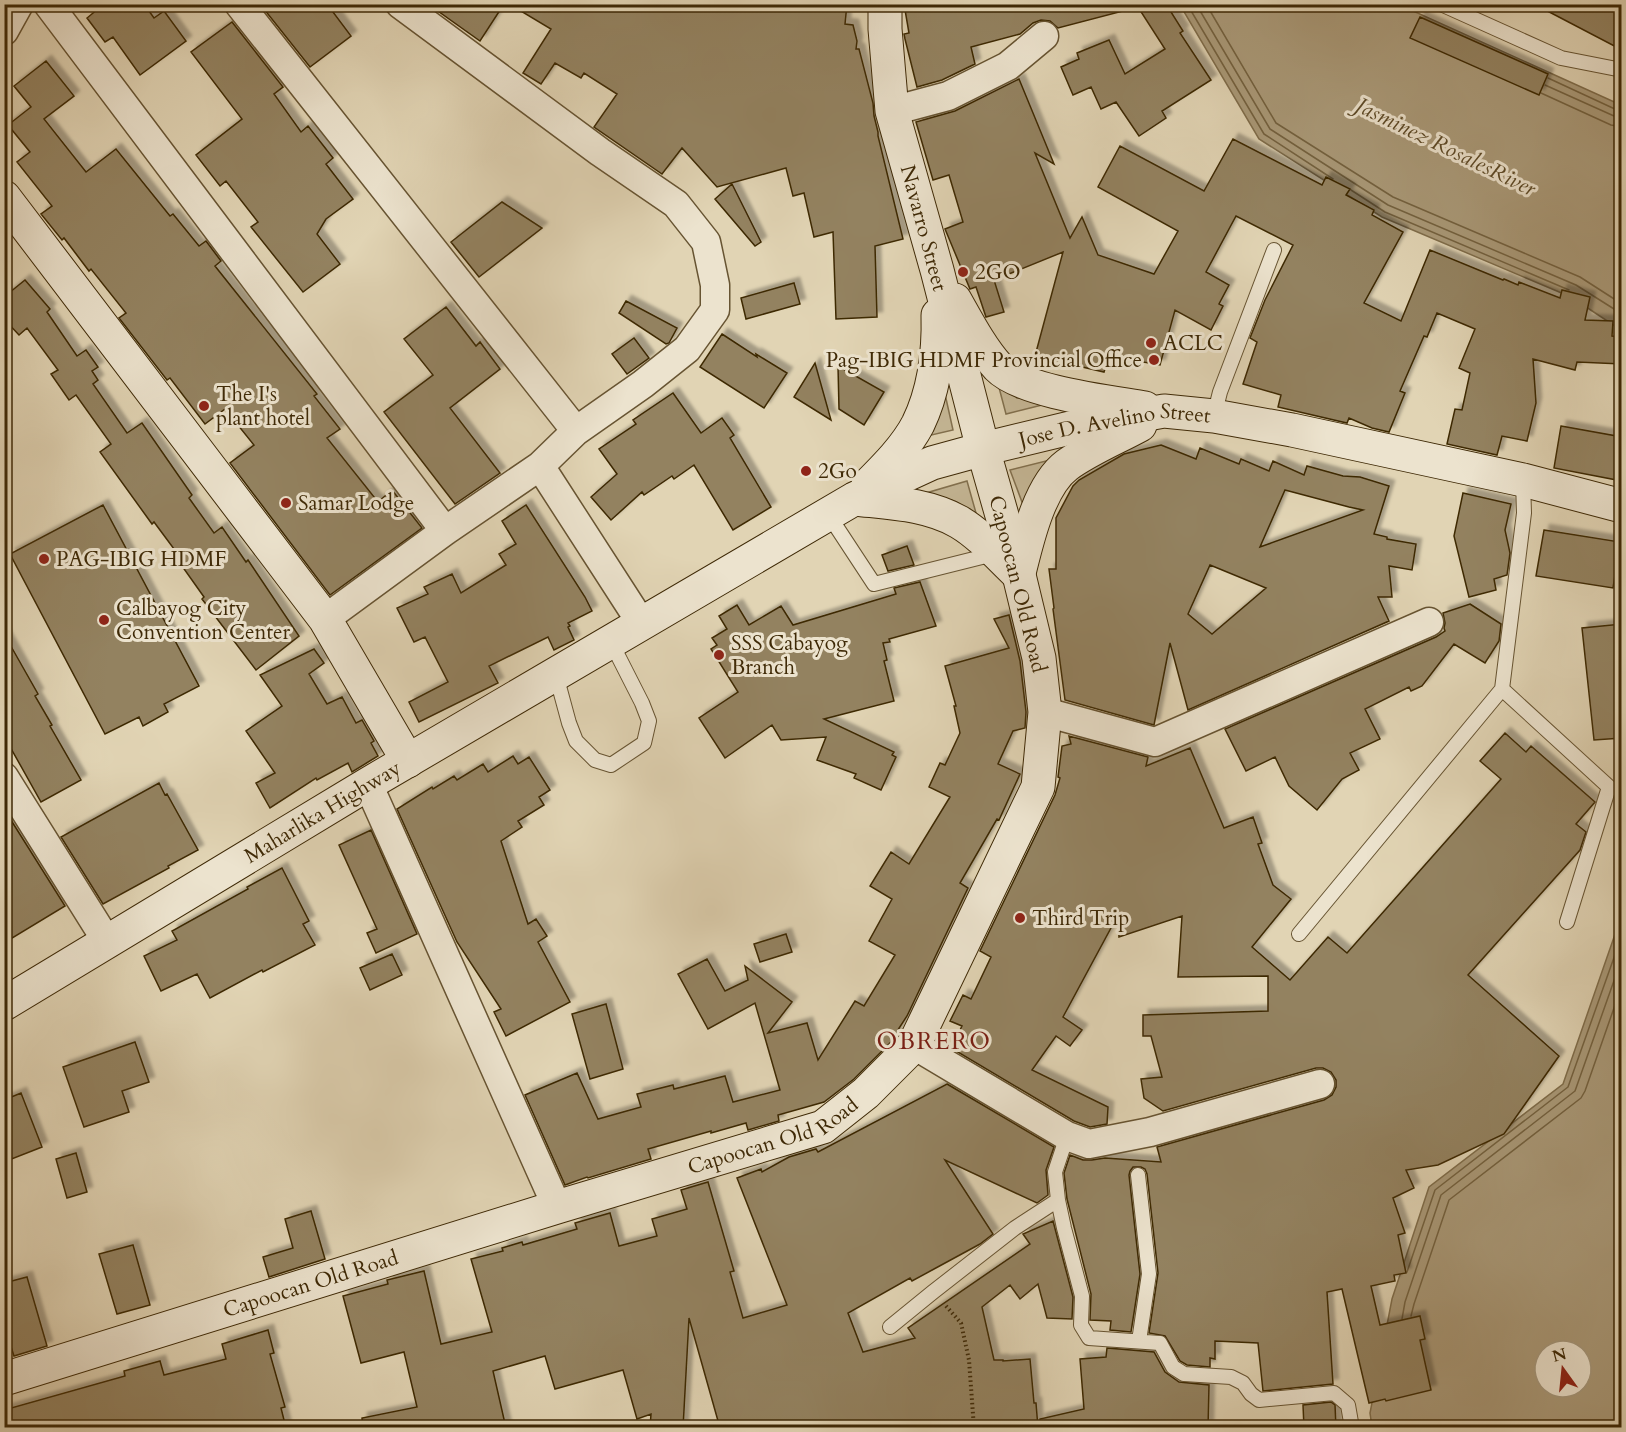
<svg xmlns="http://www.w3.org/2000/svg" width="1626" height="1432" viewBox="0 0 1626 1432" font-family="Cardo,serif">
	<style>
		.green { fill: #c5b796; stroke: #82704e; stroke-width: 1.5 }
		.water { fill: #aa9a79; stroke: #7f6d4b; stroke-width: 1.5; fill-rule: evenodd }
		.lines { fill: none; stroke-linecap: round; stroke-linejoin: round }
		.shore { stroke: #746240; stroke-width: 1.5 }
		.building { fill: #938260; stroke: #3e2906; stroke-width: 1.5; fill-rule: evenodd; filter: url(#shadow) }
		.lane-casing { stroke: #675432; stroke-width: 16 }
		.street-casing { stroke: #675432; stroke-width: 31 }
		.secondary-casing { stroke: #3e2906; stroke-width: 35 }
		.path { stroke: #3e2906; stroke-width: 4; stroke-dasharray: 1.5 3; stroke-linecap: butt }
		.lane { stroke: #ece3ce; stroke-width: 14 }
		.street { stroke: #ece3ce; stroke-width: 28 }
		.secondary { stroke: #ece3ce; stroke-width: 33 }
		.poi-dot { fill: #8f2418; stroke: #ece3ce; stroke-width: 2 }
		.labels { text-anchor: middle; stroke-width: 6; stroke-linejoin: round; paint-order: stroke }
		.street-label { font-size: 21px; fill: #3e2906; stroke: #ece3ce }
		.poi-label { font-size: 21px; fill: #3e2906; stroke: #ece3ce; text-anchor: start }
		.water-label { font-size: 22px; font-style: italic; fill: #5e4b28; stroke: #ece3ce }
		.quarter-label { font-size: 24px; letter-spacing: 1.5px; fill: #7a1f14; stroke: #ece3ce }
	</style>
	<defs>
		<filter id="shadow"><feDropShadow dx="5.5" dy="-5.5" stdDeviation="1.5" flood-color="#0004"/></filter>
	</defs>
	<rect width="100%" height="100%" fill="#e1d4b4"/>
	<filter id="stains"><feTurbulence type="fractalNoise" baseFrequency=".00333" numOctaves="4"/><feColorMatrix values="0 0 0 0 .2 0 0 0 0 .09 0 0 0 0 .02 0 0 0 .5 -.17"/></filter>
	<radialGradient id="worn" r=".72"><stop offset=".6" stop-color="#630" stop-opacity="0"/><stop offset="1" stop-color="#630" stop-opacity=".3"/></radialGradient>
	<!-- green -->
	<path class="green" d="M997,380H1003L1017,398L1043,400L1046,404L1006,414Z
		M945,394L953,430L923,437Z
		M1062,457L1028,498L1022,502L1010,470Z
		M967,481L976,513C967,511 962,504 954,501C945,497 933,501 926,493Z"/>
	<!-- water -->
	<path class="water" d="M1180,5H1400L1621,105V330L1571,297L1382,217L1259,139Z
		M1621,917V1427H1372L1370,1413L1392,1299L1429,1187L1563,1084ZM1545,1351H1581V1387H1545Z"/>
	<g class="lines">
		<!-- shore -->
		<path class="shore" d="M1187,4L1264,134L1333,179
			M1196,4L1270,129L1388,205L1576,285L1622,314
			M1206,4L1276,123L1393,197L1580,277L1622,304
			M1548,78L1617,110H1622
			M1545,85L1614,116L1622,118
			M1541,93L1611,125L1622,127
			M1351,190L1385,212L1569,290
			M1407,1272L1435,1190L1568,1087L1622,935
			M1411,1316L1414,1304L1449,1200L1581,1098L1585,1091L1622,985
			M1402,1319L1405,1302L1441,1195L1575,1091L1622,958"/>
	</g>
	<!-- building -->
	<path class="building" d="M104,4H144L154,18L164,11L186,41L140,75L113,37L105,42L87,18Z
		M260,4H327L351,36L310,67Z
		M428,4H504L480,41Z
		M588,4H847L845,24L853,25L857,41L856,49H859L873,103L874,116L878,132V136L903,239L875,246L877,317L836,319L833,232L814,237L804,193L793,196L786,168L717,187L682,148L662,174L594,127L617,94L584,73L581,78L555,63L541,84L523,73L551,29L514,7Z
		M904,4H1122L1123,11L1058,28L1050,21L1041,20L1033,23L1020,34L971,47L975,64L942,80L917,87L905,39L904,34L909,33Z
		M1136,4H1166L1183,31L1180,33L1211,80L1162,111L1166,118L1139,136L1116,102L1101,109L1091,87L1073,95L1061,67L1079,59L1077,53L1109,40L1125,74L1165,49Z
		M1534,4H1622V50Z
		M1420,17L1548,74L1539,95L1410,38Z
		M232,22L283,87L274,94L301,132L308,126L333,158L326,164L353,199L326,219L317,234L340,264L303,292L251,227L258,222L226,181L220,186L196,155L242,119L191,52Z
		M46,61L74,96L44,119L86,172L116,149L170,216L173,214L199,246L206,241L221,261L215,266L317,394L314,396L340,429L327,438L378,502L392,490L422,528L330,595L230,463L254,445L225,409L205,424L170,378L167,380L119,318L126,313L91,269L89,271L64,238L62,240L41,214L52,206L17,162L30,152L8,125L31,107L14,86Z
		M1019,79L1054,164L1035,153L1070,238L1082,217L1098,255L1154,274L1178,231L1098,187L1120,146L1204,191L1233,139L1322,185L1326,177L1350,189L1346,195L1374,210L1372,215L1403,232L1364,303L1401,321L1430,250L1503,280L1504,279L1518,285L1519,282L1560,298L1562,290L1590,297L1585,320L1613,321L1612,336L1622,337V364L1577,362L1575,370L1533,359L1536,403L1527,441L1502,436L1497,455L1447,444L1455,409L1462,410L1470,373L1459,368L1475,329L1437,313L1427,337L1424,336L1400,391L1405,393L1389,432L1372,428L1349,418L1347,423L1278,407L1281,395L1243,384L1257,342L1250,338L1265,300L1293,245L1236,216L1206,272L1229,285L1219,304L1223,306L1211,330L1175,310L1160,365L1109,356L1104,372L1035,356L1063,252L994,280L1004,312L986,317L976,287L970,289L945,229L963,222L949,175L933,180L916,122L955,111Z
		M732,184L761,242L755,246L715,199Z
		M502,202L542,228L479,277L451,242Z
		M25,280L50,309L47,312L77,356L86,350L98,367L92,371L98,380L93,384L127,433L142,423L192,495L189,498L214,533L222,527L246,562L248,560L299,636L256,670L202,599L204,597L177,559L180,557L154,522L152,524L100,452L111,444L76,395L69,400L51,374L58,370L27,328L19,335L4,319V297Z
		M794,283L800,304L746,319L741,298Z
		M626,301L677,328L669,343L666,344L619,313Z
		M446,307L476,346L480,342L500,369L450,408L500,473L455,504L384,412L433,375L404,339Z
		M722,334L757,357L756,354L787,373L764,408L700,367Z
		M634,338L649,358L627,374L612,354Z
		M815,363L831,420L794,397Z
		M838,366L884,392L864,425L839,409Z
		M673,393L701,433L722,418L734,435L730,438L771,507L733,530L694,465L674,479L672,476L644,495L642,492L611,520L591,497L617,474L599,449L636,424L633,420Z
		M1561,426L1622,437V481L1554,468Z
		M1161,445L1196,459L1200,448L1239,464L1241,459L1269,471L1273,461L1304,475L1307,466L1343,476L1360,477L1389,486L1374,534L1387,537V539L1416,544L1412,570L1389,566L1392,597H1378L1389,621L1188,710L1170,643L1154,725L1065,700L1053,609L1054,608L1049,569H1056V518L1073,486L1079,480L1124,454ZM1285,490L1349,507L1363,510L1260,547ZM1210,565L1266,588L1212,634L1188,614Z
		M1463,493L1511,504L1505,530L1510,553L1507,575L1494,579L1496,590L1469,597L1454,536Z
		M103,505L199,686L164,704L168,712L143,726L139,717L105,734L10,554Z
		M526,505L585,597L592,611L568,623L570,626L568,627L574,640L554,650L548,637L489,666L498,683L419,722L409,702L448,682L425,637L414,642L397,608L428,594L424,587L452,574L461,593L506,565L499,554L516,544L502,521Z
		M1544,530L1620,542L1613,588L1536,576Z
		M907,546L914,565L888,571L882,555Z
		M920,582L936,626L889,639L890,642L883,643L887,660L884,661L894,701L824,719L894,752L892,755L896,757L881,790L854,778L856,774L817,760L826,737L781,740L772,725L725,758L699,718L738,692L711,649L717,645L712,638L727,629L719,616L737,605L749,625L781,606L793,625L896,594L894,588Z
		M1470,604L1501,624L1499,641L1485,663L1454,644L1422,686L1411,691L1409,687L1365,709L1380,739L1350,753L1359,770L1342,779L1317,810L1289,786L1275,757L1246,771L1225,729L1436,637L1445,631L1444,628L1445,623L1443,613Z
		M1009,615L1020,661L1026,712L1025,728L1013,731L998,764L1020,774L999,820L997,819L960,883L968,888L907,1016L894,1036L896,1037L854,1079L824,1102L778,1115L779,1121L748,1130L746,1123L711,1133V1131L648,1149L651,1159L588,1178L587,1177L565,1185L525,1095L577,1073L598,1119L641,1107L637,1094L673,1085L674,1089L725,1076L733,1102L780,1090L755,1003L708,1029L678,974L707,959L725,991L748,980L745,966L792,1002L768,1033L807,1023L818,1060L855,1001L864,1006L895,955L869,941L892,899L870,886L891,852L909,864L950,797L929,787L940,763L945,765L960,733L954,706H956L945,666L1009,648L994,619Z
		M1622,624V738L1594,740L1582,628Z
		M4,634L38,694L35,696L52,725L50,726L81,780L41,802L4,736Z
		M314,649L324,663L309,674L327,704L342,697L356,723L362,720L374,741L371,743L378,756L352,772L348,763L317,780L316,778L270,808L256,783L275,773L246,731L282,706L260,675Z
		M1505,733L1526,752L1531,746L1595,802L1576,824L1586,832L1580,850L1468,975L1559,1056L1504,1134L1438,1165L1406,1170L1414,1188L1393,1198L1405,1233L1398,1235L1406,1273L1394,1275L1395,1281L1371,1286L1380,1325L1420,1316L1425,1339L1420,1340L1431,1390L1386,1401L1385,1399L1369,1403L1342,1289L1327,1292L1333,1384L1263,1391L1258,1343L1215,1341V1359L1210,1358V1367L1187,1365L1180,1361L1165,1336L1149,1333L1158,1273L1147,1174L1145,1169L1141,1167H1133L1130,1171L1129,1175L1140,1274L1131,1332L1110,1330L1111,1321L1090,1320L1091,1294L1067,1199L1064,1173L1070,1155L1083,1160H1092L1105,1158L1161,1162L1157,1147L1324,1100L1332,1095L1336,1087V1080L1331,1072L1323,1068H1316L1163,1111L1144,1098L1141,1079L1162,1077L1151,1036H1143V1015L1268,1011V976L1178,977L1182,916L1119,937L1118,915L1063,1017L1082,1030L1070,1046L1056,1036L1032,1070L1108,1107L1107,1124L1090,1127L1074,1121L951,1048L962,1026L950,1021L963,995L971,999L991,957L980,951L1055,795L1060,778L1058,777L1062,746L1071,744L1069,736L1148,757L1146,766L1190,748L1224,828L1253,817L1262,843L1258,844L1273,885L1291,899L1252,947L1290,980L1328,937L1347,953L1501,779L1480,761Z
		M513,756L518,764L529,757L550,790L539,797L544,805L518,821L522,827L501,841L528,924L536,919L547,936L538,942L570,1002L506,1036L494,1012L501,1009L457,942L397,809L432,787L433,789L454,776L457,780L483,764L488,772Z
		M159,783L165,795L167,794L198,850L168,866L169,868L103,904L61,837Z
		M4,809L65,906L4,943Z
		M371,830L417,934L376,953L367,933L377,929L339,845Z
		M282,868L309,921L303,924L315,945L263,972L262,970L210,998L197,974L161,991L144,956L177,940L172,931L248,889L247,887Z
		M786,934L792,952L760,962L754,944Z
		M392,954L402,975L370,990L360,968Z
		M606,1004L623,1069L590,1079L572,1014Z
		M135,1042L149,1082L122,1091L129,1112L84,1127L63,1067Z
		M947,1084L1054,1147L1046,1170L1048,1195L1037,1203L945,1160L993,1234L980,1244L912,1281L910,1278L848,1313L863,1352L915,1338L908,1328L1030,1244L1023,1234L1053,1221L1073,1297L1072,1319L1047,1318L1038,1284L1020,1299L1010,1285L982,1307L994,1360H1003V1361L1030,1359L1034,1403H1036L1038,1428H720L689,1318L683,1428H650L651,1414L637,1419L623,1370L555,1389L545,1356L493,1371L506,1428H363L362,1418L417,1407L404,1352L361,1363L343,1296L388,1284L387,1280L424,1271L441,1344L492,1332L471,1259L503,1251L502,1248L522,1242L523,1245L577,1229L575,1223L610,1213L619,1246L657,1236L652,1219L687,1209L681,1190L708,1182L734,1271L730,1272L743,1318L787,1305L737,1178L761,1169L762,1172L789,1157L816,1149L818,1152Z
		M21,1093L42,1147L4,1162V1100Z
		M76,1153L87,1192L67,1198L56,1159Z
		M311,1211L325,1259L269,1277L263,1257L293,1248L285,1219Z
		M133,1245L150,1305L117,1314L99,1254Z
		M27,1277L47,1346L14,1356L4,1325V1283Z
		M268,1330L274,1353L270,1354L285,1407L281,1408L286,1428H4V1410L125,1376L124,1371L160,1361L164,1375L226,1359L222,1344Z
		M1107,1348L1154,1352L1165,1372L1179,1382L1209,1385L1208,1428H1041L1040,1419L1084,1409L1080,1359L1106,1357Z
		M1331,1402L1335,1405L1336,1428H1304L1303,1405Z"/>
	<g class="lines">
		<defs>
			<path id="lane" d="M1441,4L1561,58L1622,70
				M1214,416L1220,392L1274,250
				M828,514L874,584L994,554
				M556,675L569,723L576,741L595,760L611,765L644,743L649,721L642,703L611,642
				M1502,689L1609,787L1567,922
				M1299,934L1502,689L1524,513L1523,480
				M1067,1136L1055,1172L1058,1200L1064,1228L1082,1296L1081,1325L1089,1338L1160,1343L1173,1367L1184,1374L1231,1377L1243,1383L1251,1394L1259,1400L1334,1393L1348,1405L1352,1428
				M1138,1175L1149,1274L1139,1341
				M890,1327L933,1292L1015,1228L1058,1200"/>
			<path id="street" d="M48,4L445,531
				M239,4L576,431
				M4,31L19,4
				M892,111L948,96L1008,66L1044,36
				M540,466L642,624
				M325,619L445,531L540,466L576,431L643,384L687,349L715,310V285L706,242L676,204L600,152L400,4
				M1045,712L1155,742L1429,622
				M4,777L108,943
				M368,784L557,1207
				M914,1045L1067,1136L1089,1144L1150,1132L1320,1084"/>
			<g id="secondary">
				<path d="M4,197L325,619L408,761"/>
				<path d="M955,300C968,323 981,348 998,367C1022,392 1110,402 1145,408"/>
				<path d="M868,485C886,467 906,447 918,424C934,391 939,351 938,315"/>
				<path d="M855,499C891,503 927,504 959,522C981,535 999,556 1018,574"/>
				<path d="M1019,573C1027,541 1039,486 1067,465C1089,449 1116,438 1140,425"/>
				<path id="s1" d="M4,1004L368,784L854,499L932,463L983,449L1070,428L1164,411L1214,416L1292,430L1523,480L1622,506"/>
				<path id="s2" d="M4,1379L557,1207L823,1127L866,1093L914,1045L1038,787L1045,712L1039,658L1019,575L983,449L937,270L892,111L885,29V4"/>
			</g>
		</defs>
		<!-- lane casing -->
		<use href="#lane" class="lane-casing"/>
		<!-- street casing -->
		<use href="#street" class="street-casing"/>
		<!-- secondary casing -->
		<use href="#secondary" class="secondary-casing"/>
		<!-- path -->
		<path class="path" d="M946,1306L961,1323L969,1360L974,1428"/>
		<!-- lane -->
		<use href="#lane" class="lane"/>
		<!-- street -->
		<use href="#street" class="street"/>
		<!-- secondary -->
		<use href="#secondary" class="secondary"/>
	</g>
	<!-- markers -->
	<g class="poi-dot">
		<circle cx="963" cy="272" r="6"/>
		<circle cx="1151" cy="343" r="6"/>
		<circle cx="1154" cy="360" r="6"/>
		<circle cx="204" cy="406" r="6"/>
		<circle cx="806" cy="471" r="6"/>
		<circle cx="286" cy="503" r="6"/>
		<circle cx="44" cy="559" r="6"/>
		<circle cx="104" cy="620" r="6"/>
		<circle cx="719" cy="655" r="6"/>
		<circle cx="1020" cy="918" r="6"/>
	</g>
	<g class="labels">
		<!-- street labels -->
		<g class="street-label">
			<text transform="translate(924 228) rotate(75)" y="7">Navarro Street</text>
			<text dy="7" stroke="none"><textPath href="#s1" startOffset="1262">Jose D. Avelino Street</textPath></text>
			<text transform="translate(1018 584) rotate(76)" y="7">Capoocan Old Road</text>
			<text dy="7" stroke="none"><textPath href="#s1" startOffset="372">Maharlika Highway</textPath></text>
			<text dy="7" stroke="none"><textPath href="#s2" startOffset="807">Capoocan Old Road</textPath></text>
			<text dy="7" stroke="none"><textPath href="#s2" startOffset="321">Capoocan Old Road</textPath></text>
		</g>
		<!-- poi labels -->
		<g class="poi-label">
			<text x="975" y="279">2GO</text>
			<text x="1163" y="350">ACLC</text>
			<text x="1142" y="367" text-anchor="end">Pag-IBIG HDMF Provincial Office</text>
			<text x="216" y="401">The I's<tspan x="216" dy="24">plant hotel</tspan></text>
			<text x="818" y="478">2Go</text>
			<text x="298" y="510">Samar Lodge</text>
			<text x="56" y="566">PAG-IBIG HDMF</text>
			<text x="116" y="615">Calbayog City<tspan x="116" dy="24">Convention Center</tspan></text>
			<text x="731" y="650">SSS Cabayog<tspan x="731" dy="24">Branch</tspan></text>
			<text x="1032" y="925">Third Trip</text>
		</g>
		<!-- water labels -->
		<g class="water-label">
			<text transform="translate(1446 146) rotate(26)" y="8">Jasminez RosalesRiver</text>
		</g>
		<!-- quarter labels -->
		<g class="quarter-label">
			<text x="934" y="1049">OBRERO</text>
		</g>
	</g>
	<!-- margin -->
	<rect width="1626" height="1432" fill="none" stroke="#e1d4b4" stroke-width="24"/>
	<rect x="6" y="6" width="1614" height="1420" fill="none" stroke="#3e2906" stroke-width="3"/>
	<rect x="12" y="12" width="1602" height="1408" fill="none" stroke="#3e2906" stroke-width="1.5"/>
	<!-- north arrow -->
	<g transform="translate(1563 1369) rotate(345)"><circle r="28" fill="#ece3ce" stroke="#a6997e" stroke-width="1.5"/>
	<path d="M0-4.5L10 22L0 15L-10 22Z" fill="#8f2418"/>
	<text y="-9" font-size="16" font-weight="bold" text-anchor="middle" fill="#3e2906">N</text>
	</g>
	<rect width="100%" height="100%" filter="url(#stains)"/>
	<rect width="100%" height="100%" fill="url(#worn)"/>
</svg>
